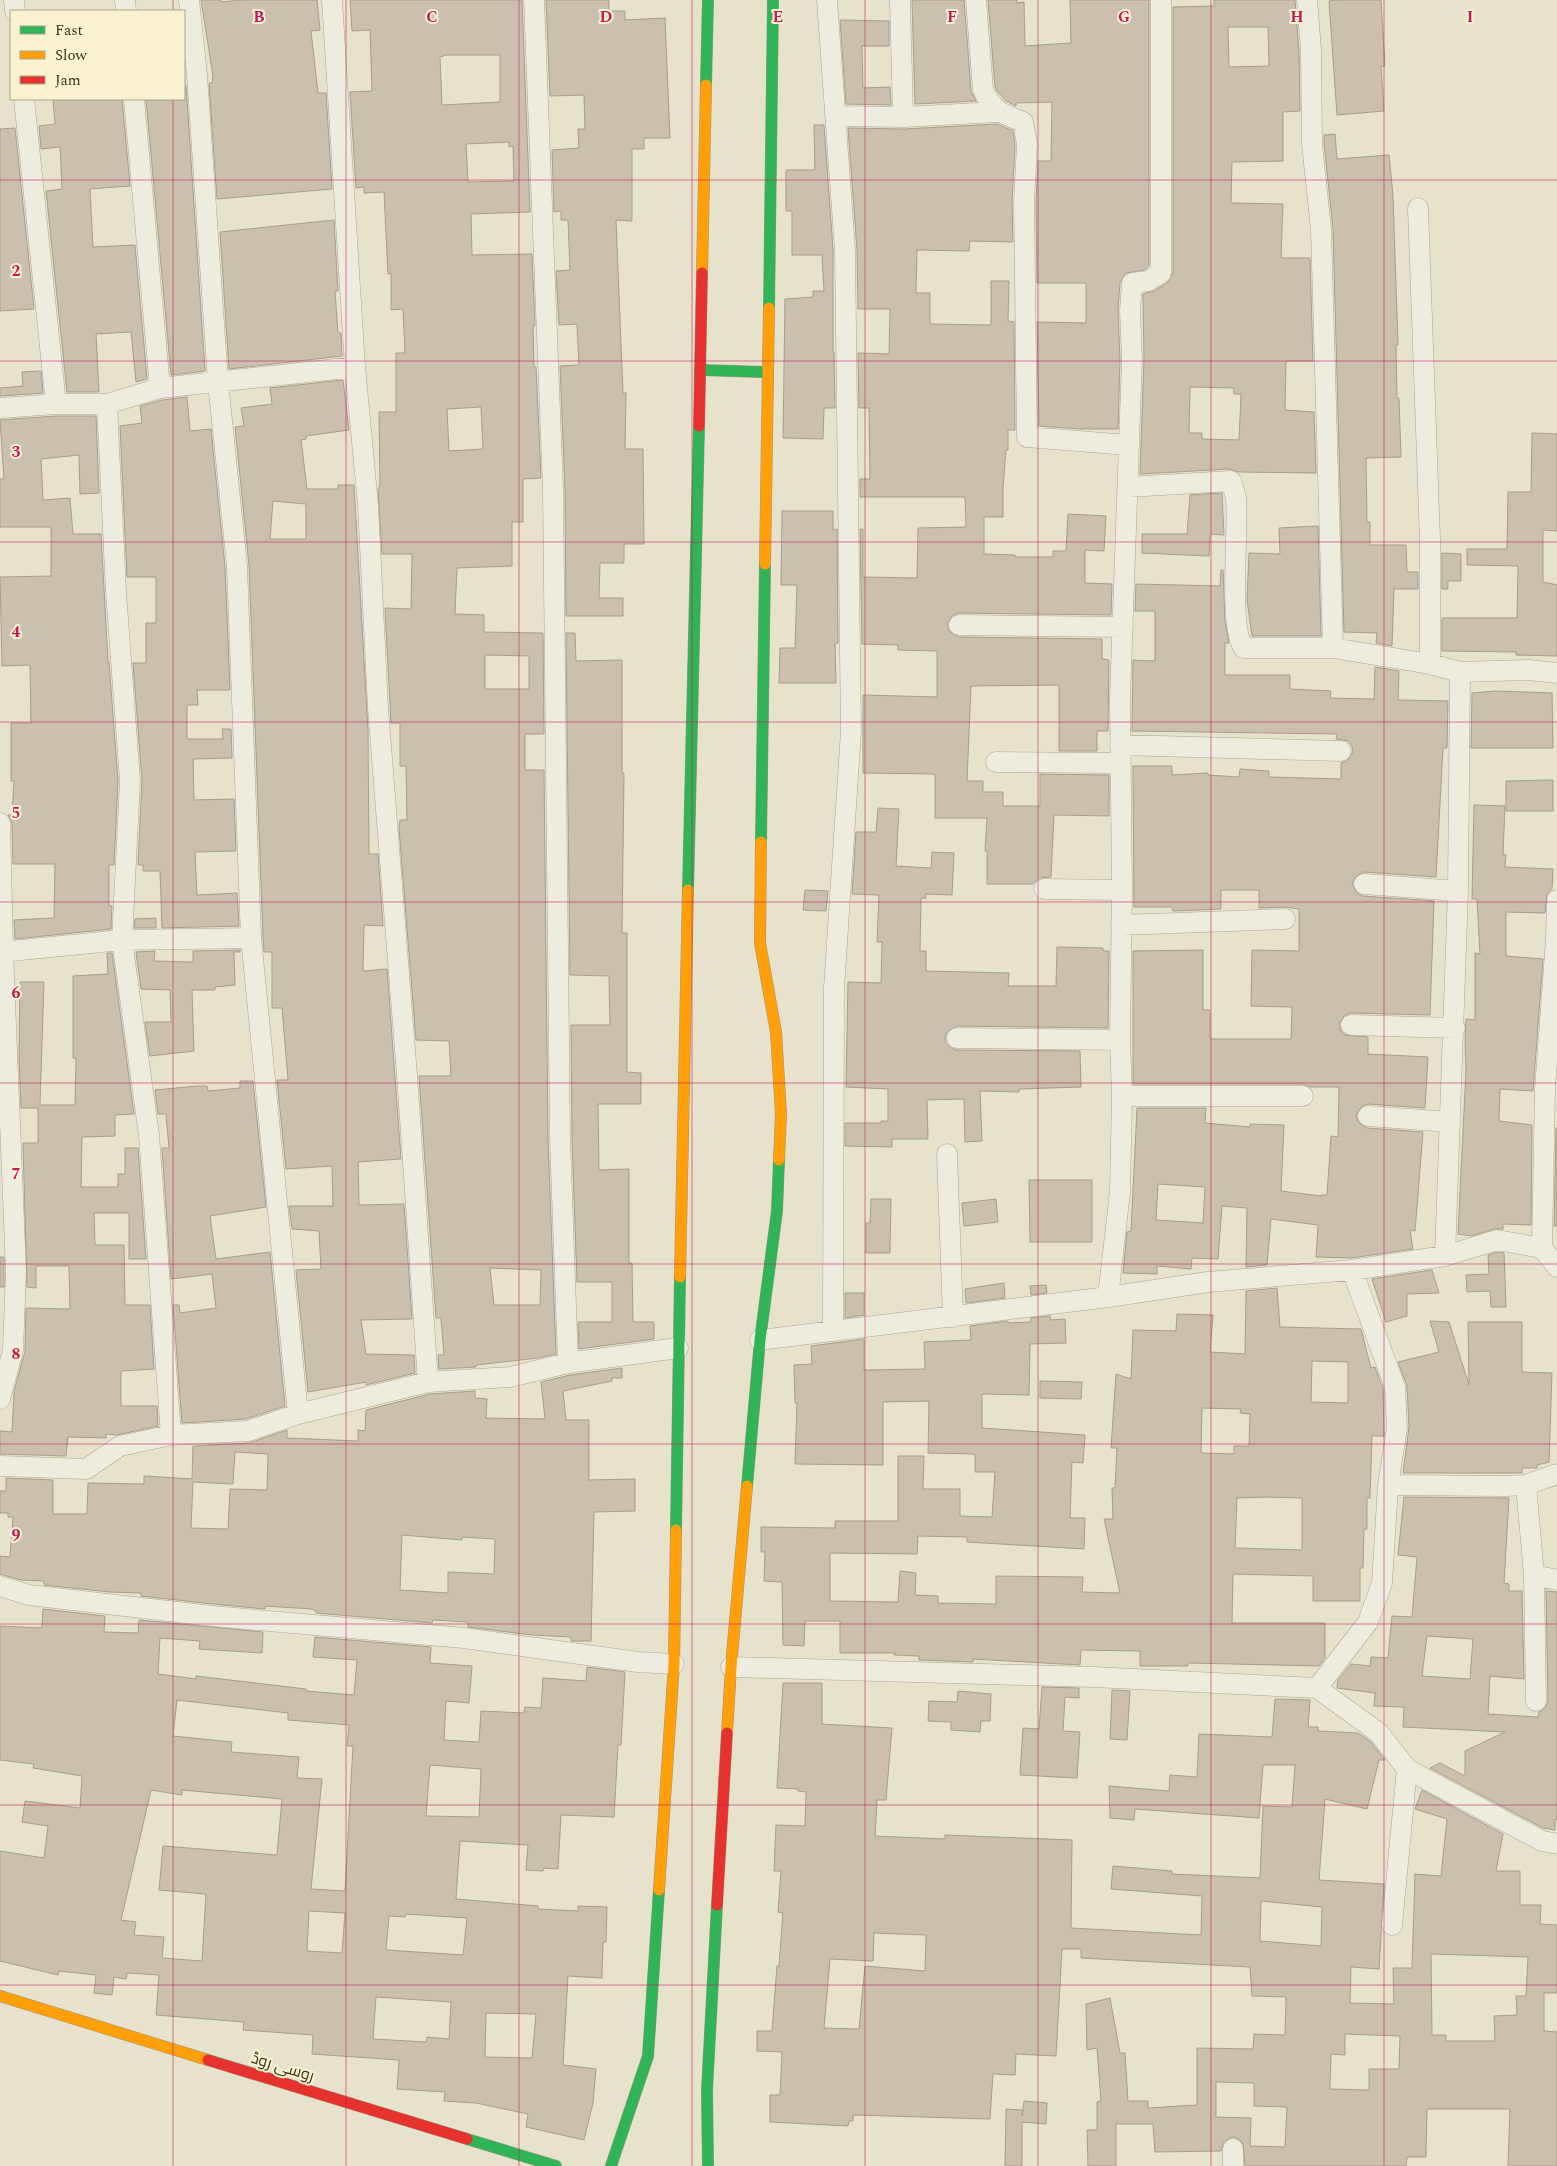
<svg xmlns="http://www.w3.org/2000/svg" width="1557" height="2166" viewBox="0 0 1557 2166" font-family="Spectral,Cairo,serif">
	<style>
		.building { fill: #cbc0ad; stroke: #a79d8b; fill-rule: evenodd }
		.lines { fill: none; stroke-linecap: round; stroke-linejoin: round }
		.street-casing { stroke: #aca696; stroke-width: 21 }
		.fast-casing { stroke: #9c9685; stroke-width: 12 }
		.slow-casing { stroke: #9c9685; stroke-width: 12 }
		.jam-casing { stroke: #9c9685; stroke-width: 12 }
		.street { stroke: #eeebdf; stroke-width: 20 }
		.fast { stroke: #30b455; stroke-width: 11 }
		.slow { stroke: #ff9f0a; stroke-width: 11 }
		.jam { stroke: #e5322d; stroke-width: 11 }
		.grid { fill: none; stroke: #c2185b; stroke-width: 1; stroke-opacity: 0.55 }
		.labels { text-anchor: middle; stroke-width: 4; stroke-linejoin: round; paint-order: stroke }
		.street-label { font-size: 16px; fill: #3c2f1c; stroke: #f9f2d1 }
		.grid-label { font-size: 16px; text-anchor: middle; font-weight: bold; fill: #c2185b; stroke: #f9f2d1; stroke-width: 4; stroke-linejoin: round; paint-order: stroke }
	</style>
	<rect width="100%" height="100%" fill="#e7e2cc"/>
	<!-- building -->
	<path class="building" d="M201,0H221V2L241,0H317L320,30L311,31L318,93H326L332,189L217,199L209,83H212L213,76Z
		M350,0H522L530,212L471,214L472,255L532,254L535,326H533L534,367H536L541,478L523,479V522H512V566L457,568L455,614L484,615V632L543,633L544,734H525V770H544L548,1139L556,1354L538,1358L476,1365V1367L439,1369L438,1355H444L441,1318H436L419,1076H451L449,1041L416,1040L399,828L400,820H407L406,766H400V723H391L385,608L411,609L412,554H382L378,490L380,485L379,412H396V353H405L403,309L391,310V273L388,274L384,192L364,193V187L356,188L350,92L372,91L370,30L352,31ZM447,55H500V102L442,105L440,57ZM509,142V147L513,146L514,181L468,182L466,144ZM481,407L483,449L449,451L447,409ZM485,655L529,656V689H485ZM490,1268L541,1270L540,1305H494Z
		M546,0H609V11H625V20L665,18L670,138H644V149H632V221L616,220L623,393H626L625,449H643L644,544H624V563H600L599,598H623V616H566L565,489L560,366L579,365L577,324L559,325L556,271L570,270L568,220H561V211L554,212L552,150L579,148L578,129H585L584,95L550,96Z
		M912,0H964L971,91L976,101L915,104Z
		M988,0H1017V3L1024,2L1025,46L1071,43L1070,0H1149V266L1144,270L1126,273L1120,282L1118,310L1120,359L1118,429H1080L1039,426L1037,322L1086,323V283H1037L1036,202L1038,161H1051L1052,102L1016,103V106L1006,101L997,91L995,87Z
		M1214,0H1295L1299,51L1300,111L1283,112V161L1232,162L1231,203L1283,204L1281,258H1310L1313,361H1286L1285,410L1314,412L1316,473L1239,472L1230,469L1140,474L1144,359L1143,294L1154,291L1167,283L1173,273V7L1214,6ZM1228,27H1268L1269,66L1229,67ZM1190,387L1234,388V394H1241L1239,440L1202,439V433H1189Z
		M1337,0H1381L1385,66H1381L1384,111L1337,115L1329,1Z
		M840,20L889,21V46H862L863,88L890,87L891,105L846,104Z
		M184,85H186L205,371L171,375L146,99H184Z
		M53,99H122L130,186L90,189L93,247L135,245L147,379L136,382L131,332L96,334L99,392H67L46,191L62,189L60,147L41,149L39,126L55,124Z
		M997,124L1013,131L1015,145L1012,201L1013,242L970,241L969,251L917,250L916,293H930V324L991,325V281H1009L1008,321L1014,322L1015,430H1008V450H1006L1003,487V517H984V554L1015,555V557H1053V551H1066L1068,514L1106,516L1104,551L1085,550V583L1112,584L1111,615L959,613L953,615L947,624L949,631L959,637L1102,639V659L1109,660L1108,731H1097V751H1059V685L971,686L967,781H983V792H1003V806H1040V774L1109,775V816L1054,815L1051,877L1039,878L1033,884H987V851H985L987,818H935V774L863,773V695L937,697V651L898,650V645L862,644L860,529H863V577L917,578L918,528L966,527L965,497H860V479H870L869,408H859L858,353L889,354L890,309H858L857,249L848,128L904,129Z
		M814,125H824L833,250V352H834L835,408H824L823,439L783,438L785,299L813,297V291H824L822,255H792V211H786V170H815Z
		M15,128L34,309L0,311V129Z
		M1335,134L1337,159L1389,155L1393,195L1398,345H1396L1397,398H1399L1401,457L1366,458L1367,522H1370V545H1406L1407,572H1418V589H1394L1392,646L1376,643L1377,633L1344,632L1333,229L1324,143V135Z
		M334,220L338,291H335L338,333H341L342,356L229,369L220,232Z
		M41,371L43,393L0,396V388L23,386L22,372Z
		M343,380L349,430L306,436V439L301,440L307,489H338V485H354L368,730L369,854H378L383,926L364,925L363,971L387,969L401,1159L358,1162L359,1205L404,1204L412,1319L361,1320L366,1354L414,1355L415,1373L366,1385V1382L308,1392L296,1270L321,1269L319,1231L292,1229L289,1206H333L332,1166L286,1169L277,1080H288L282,1008H272V952H264L263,937L249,565L235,427L244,426L241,408L272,404L270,388ZM273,501L306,504V539H270Z
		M187,397L190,431L211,429L225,567L230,690H197L198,705H187V739H223L222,729H231L232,758L193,759L194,800L234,799L236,851L195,852L197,895L237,893L239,926L162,928L160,871H143V865H138L142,780L133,663H146V623H156V577H127L120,426L142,423L140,406L162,400Z
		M56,416H96L99,493L80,494L79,455L41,459L43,500L70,498L73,534H101L108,662H109L118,781L114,865H109V906H112L111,929L15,939L14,920L54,918L55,864H13L12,823L8,815H12L14,781H11V723H31L30,665L2,666L0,577L51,576V527H0V479H4L0,420Z
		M1532,433L1557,434V531L1543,530V582L1557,585V656L1516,655V652L1442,651V618H1517L1518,566L1467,565V549H1507L1508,492H1531Z
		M1222,493L1224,535L1210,534L1209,556L1142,553V534H1187L1190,495Z
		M782,511H833V530L837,529L838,643H835L836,683H779L780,648H795L797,585H781Z
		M1318,526L1321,636H1252L1247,600L1249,553L1280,554L1279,528Z
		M1442,553L1461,554V581H1448V589H1442Z
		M1221,570H1223L1225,622L1229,643H1225V675H1290V689L1331,691L1330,698L1374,699L1375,667L1399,671L1398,700L1448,701L1447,748H1443L1436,877L1364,872L1355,877L1352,884L1357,893L1363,896L1434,901L1430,1015L1351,1013L1345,1015L1339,1024L1341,1031L1345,1035L1368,1037V1054L1428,1057L1425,1108L1368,1104L1362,1106L1356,1115L1358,1122L1367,1128L1423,1132L1415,1231L1410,1230L1413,1249L1351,1258L1316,1257L1318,1225L1271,1219L1267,1265L1246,1267L1247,1208L1222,1206L1218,1259L1192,1258L1191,1269L1157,1266V1274L1123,1273L1127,1232L1131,1231L1137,1108H1206L1205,1123L1250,1127V1124L1284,1125L1281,1191L1321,1196V1195H1327L1331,1136L1338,1137L1339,1087H1310L1303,1084H1133V951L1203,950V1010H1210V1039H1291L1292,1007L1251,1006L1252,950L1299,951V909L1285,907L1259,908V890H1221V909L1173,911L1172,907H1134L1133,766H1172V775L1208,773V775L1239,777L1240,769L1269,771V777L1341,779V763L1347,761L1353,752L1352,746L1348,741L1336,739L1337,734L1132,731L1133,660L1155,661V611H1135L1136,584L1220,586ZM1158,1184L1205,1187L1203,1223L1156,1220Z
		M566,633H575L576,661L622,660V773H624L622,933H627V1072L641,1073V1104H598L599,1170L629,1169V1263H632L633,1322H654V1339L579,1349L578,1322H612V1282H577L572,1139L571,1025H610L609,976L570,975Z
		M1496,691L1552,693L1553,748H1471L1472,693Z
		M1553,780V811H1506V781Z
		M1474,805L1505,806L1503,855H1506L1505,867L1553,869L1552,889L1547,894L1545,913L1506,912V956L1543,959L1533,1091L1500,1089L1499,1121L1532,1125L1531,1225L1503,1224V1229H1494L1471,1236L1458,1234L1466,1070L1465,1041L1466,1019L1475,1020V953L1480,954L1477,899H1472Z
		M878,808L899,809L896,866L931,868L932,852L954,853L952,895L926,894V898H921L920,951H926V971L1009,973L1008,986H1056L1057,947L1103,948V951H1109L1108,1028L957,1026L947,1032L945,1037L946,1043L951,1048L957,1050L1080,1051L1081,1087L1019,1089V1092L980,1091L982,1141L965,1142L964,1099L927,1100L928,1139H892V1147L845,1146V1123H881V1121H888V1089L846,1087L848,982L881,983L882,942H877L879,895L852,894L856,832H876Z
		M805,890L828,891L826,911L803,910Z
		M156,918V928H134L135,919Z
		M240,950V952H234L235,985L215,987V990H192L194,1051L150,1056L145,1022H171L170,990L141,989L136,952L155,951L154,961L193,962V951Z
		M107,953H112L134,1114L115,1115V1136L82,1137L81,1187H118V1174H125V1148H138L146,1259H129V1213H94L95,1245H124L125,1305H150L154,1369L121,1371V1406H157L158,1426L117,1435L106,1434V1438L68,1437L66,1456L0,1454V1431L12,1432L14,1392L25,1351L26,1308L70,1309L69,1266H36V1288L27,1287L23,1143H38V1108H21L19,1059L20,982H44L40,1105H75L76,1058H73V976L108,974Z
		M240,1081H253L266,1207L210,1216L216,1259L270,1252L285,1406L246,1419L182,1423L173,1305H179L180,1313L216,1308L212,1274L171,1279L162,1148H169L166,1114H158L155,1090L197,1086H207L208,1091L240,1088Z
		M1556,1128H1557V1226H1554Z
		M1029,1180H1092V1242H1030Z
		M871,1199H891L890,1253H866V1223H870Z
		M996,1199L998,1222L964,1226L962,1203Z
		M1498,1252L1504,1253L1506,1307H1491L1490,1291L1467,1292L1466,1275L1489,1274L1488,1255Z
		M0,1257H4V1287H0Z
		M1432,1270L1439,1293L1407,1294V1316L1386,1322L1372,1279Z
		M1004,1283L1005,1298L966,1303L965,1289Z
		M1046,1285L1047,1293L1031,1295L1030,1286Z
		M1277,1288L1280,1327L1361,1329L1371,1368L1375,1367L1383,1389L1384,1436H1372L1370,1498H1367V1529H1364L1363,1568H1360V1601H1313V1576L1233,1574L1232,1623H1325V1658L1319,1666L1188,1663V1666H1140V1651L1081,1650L1080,1665L973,1659V1662L919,1660V1656L894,1655L895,1653H840V1621H805L804,1646L783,1645L782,1582L764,1581L765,1552H761V1527L835,1528V1521H898V1456H924L923,1489H960V1516L992,1517L995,1472H975V1454L928,1453L929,1401L883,1402V1465L795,1464L797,1403H795L794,1365L812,1364L811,1346L864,1339V1370L925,1369L924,1342L971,1340L970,1326L1008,1321V1323L1031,1322V1318L1050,1316L1051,1320L1065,1319L1066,1343L1030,1344L1029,1395L982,1394V1428L1085,1435L1083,1463L1072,1462L1070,1518H1085L1084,1549L967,1542V1537L918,1536L917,1554L830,1553V1601L898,1602L900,1571L916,1573L915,1595L938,1596V1603L996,1604V1576L1083,1577L1082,1592L1120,1593L1104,1519H1113L1112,1488H1115L1117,1448H1111L1116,1374L1131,1379L1133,1330L1176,1331L1177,1314L1213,1315L1210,1352L1245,1354L1246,1291ZM1312,1361L1348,1362V1403L1311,1402ZM1202,1408L1241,1409L1240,1413L1250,1414L1249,1446H1234V1454L1201,1453ZM1267,1497L1302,1498V1550L1235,1548L1237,1498Z
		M845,1293H864V1315L845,1318Z
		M1430,1321L1449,1322L1469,1385L1468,1322H1522V1372L1552,1373L1549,1462L1537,1465V1468H1522V1473H1403L1409,1427L1407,1386L1398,1362L1439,1352Z
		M622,1368V1378H612V1381L563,1391L566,1420H589V1480L635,1479V1511L594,1512L591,1641H571V1637L532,1635L468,1627V1622L433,1620L432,1623L316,1613V1611L311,1609L265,1606V1609L213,1604L141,1596V1593L110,1592L44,1585V1581L21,1580L0,1574V1556L10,1557L13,1517H8V1513H0V1491H6V1478L53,1480V1514H87L88,1483L144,1484V1476L192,1479L193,1446L249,1443L287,1430V1438L358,1441V1430L365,1431L366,1410L430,1394L475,1391V1398L487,1399L486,1418L545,1419L541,1382L570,1375ZM235,1452L268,1454L267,1490L230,1489L228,1529L191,1528L193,1482L233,1484ZM402,1535L462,1540V1537L495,1539L494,1574L448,1572V1593L400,1590Z
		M1040,1381L1082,1382L1081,1399L1040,1398Z
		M1404,1497L1509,1498L1504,1583L1509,1584V1591H1522L1524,1679L1490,1676L1488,1714L1538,1717L1539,1712L1546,1707L1548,1701L1546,1591L1557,1592V1820L1555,1819V1830L1543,1828L1430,1768L1440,1763L1465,1776V1751L1505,1732L1403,1727L1404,1707L1374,1706L1375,1693L1337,1688L1338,1680L1351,1664L1370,1666L1371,1657L1388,1658L1392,1616L1412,1617L1417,1557L1398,1555ZM1427,1636L1473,1639L1470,1679L1422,1676Z
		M43,1609L105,1616L104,1632L138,1633L139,1620L263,1632L262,1653L199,1649L200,1641L160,1638L158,1674L196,1679V1676L306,1689V1691L354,1695L357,1660L313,1657L315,1637L431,1647L430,1663L472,1666L469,1703L446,1701L444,1740L479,1742L481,1711L524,1713L525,1707L541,1708L543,1678L586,1681L587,1667L625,1672L621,1745H618L614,1817L561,1815L558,1869L544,1868L543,1871L526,1870L528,1845L460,1841L456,1899L538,1906V1909L578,1911V1906L607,1907L606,1942H603L602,1978L568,1976L563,2065L596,2069L593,2103L584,2140L526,2127L528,2114L476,2103L444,2101L445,2092L397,2089L399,2060L312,2054L313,2035L243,2030L244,2022L156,2015L159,1975L127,1973L126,1979L114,1977L112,1995L94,1993L96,1975L59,1971L58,1975L0,1961V1851L44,1858L48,1826L22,1822L25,1801L80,1808L82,1776L33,1768L34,1764L0,1760V1626L42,1628ZM177,1700L288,1713V1720L349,1725L347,1746H353L345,1891L311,1889L322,1779L297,1778L299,1757L231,1752L232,1742L173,1736ZM430,1765L481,1769L479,1817L426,1816ZM151,1790L182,1795V1790L282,1799L277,1855L163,1846L159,1890L206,1894L202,1961L162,1958L164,1937L134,1935L136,1922L121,1920ZM309,1911L345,1913L342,1953L307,1951ZM406,1914L467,1918L463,1955L386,1950L389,1916L405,1917ZM376,1997L451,2002L449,2039L427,2037L426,2042L373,2039ZM486,2013L536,2014L532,2058L485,2057Z
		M783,1683H822V1724L892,1728L886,1800H877L875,1836L945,1839V1835L1072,1840L1071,1928L1201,1935L1202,1896L1111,1889L1113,1866L1172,1871V1874L1260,1878L1263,1806L1292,1807L1295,1765H1263L1259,1818L1135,1809L1134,1820L1110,1818L1109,1786L1169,1791L1170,1775L1197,1777L1199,1734L1272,1737L1275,1699L1310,1700L1308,1727H1318V1731L1358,1733L1371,1742L1385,1760H1379L1367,1809L1325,1799L1319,1880L1384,1884L1379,1969L1351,1967L1350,2003L1394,2004L1393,1968H1412L1415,1874L1441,1876L1447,1819L1415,1809L1422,1790L1503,1834L1496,1871H1520V1905H1541L1540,1924L1557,1925V1993H1544V2031L1557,2032V2166H1508L1510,2109H1427L1426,2157H1407L1406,2166H1245L1243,2144L1239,2139L1233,2137L1228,2139L1223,2143L1221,2151L1155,2152L1153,2124H1116V2166H1088L1087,2130H1097V2102L1101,2101L1097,2048L1087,2050L1086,2004L1110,1998L1120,2053H1125L1128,2101H1148V2108L1197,2105V2048L1253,2049L1254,2034L1285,2035L1286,1997L1252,1996L1250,1967L1081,1958V1949H1062L1056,2056L1016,2054L1015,2075L993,2074L990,2119L853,2115V2121H849L848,2126L770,2122V2095H780L782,2052L757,2051V2031H772L777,1966H779L783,1913L778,1912L781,1871H774L776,1825L805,1826L806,1792L798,1791V1789L777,1788ZM1261,1901L1322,1907L1321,1946L1260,1941ZM874,1933L926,1935L925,1971L865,1966L859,2029L824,2028L830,1959L873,1961ZM1431,1954L1528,1957L1526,1996H1516L1517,2015L1494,2016L1495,2041H1446V2035H1432ZM1345,2034L1400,2036L1399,2069H1369V2090L1330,2089L1331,2054L1345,2055ZM1216,2082L1254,2083V2106L1287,2107L1285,2147L1250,2146L1251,2118L1216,2117Z
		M1042,1687L1079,1688V1698L1065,1697L1063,1731L1080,1732L1077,1778L1020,1775L1023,1728L1039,1729Z
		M1112,1690L1130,1691L1127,1740L1110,1739Z
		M958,1691L991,1694L990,1721H981L980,1732L951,1730V1722L928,1721L929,1701L957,1702Z
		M1024,2101L1047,2103L1046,2124L1022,2122V2166H1005L1006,2109L1023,2110L1022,2116Z"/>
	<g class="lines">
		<defs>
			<path id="street" d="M14,0L15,11
				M125,0L126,11
				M189,0L197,75L218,382L237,566L251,938L298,1414
				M332,0L355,367L368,505L378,708L407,1075L428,1382
				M534,0L553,489L560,1139L568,1363
				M827,0L845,250L851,731L834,988L833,1329
				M900,0L903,117
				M976,0L983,90C993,111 1002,114 1023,122L1027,144L1024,202L1027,437L1128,445
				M1307,0L1311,50L1312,144L1321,229L1333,648
				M24,99L56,404
				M134,99L160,388
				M835,116L903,117L997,112
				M1418,208L1430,540V664
				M107,404L116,592L130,781L122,940L149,1135L171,1435
				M0,408L56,404H107L160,388L355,367
				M1128,487L1231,481C1233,487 1235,493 1236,499C1239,529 1228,629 1244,648H1333L1430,664L1460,672L1529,670L1557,673
				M959,625L1123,627
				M1120,745L1341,751
				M996,762L1120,763
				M0,823L3,952L16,1271L13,1350L0,1399
				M1364,884L1458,891
				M1044,889L1122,890
				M1121,925L1285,919
				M0,952L122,940L251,938
				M1351,1025L1455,1028
				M957,1038L1120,1040
				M1122,1096H1303
				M1368,1116L1450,1122
				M947,1154L953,1317
				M1542,1248L1545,1089L1556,939L1557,900
				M1445,1256L1458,891L1460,672
				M1108,1297L1120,1192L1122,1096L1120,1040L1122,890L1120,697L1132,359L1130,311L1132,283L1148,281L1161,273V0
				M760,1340L1108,1297L1208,1282L1352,1270L1445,1256L1497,1240L1542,1248L1557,1267
				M0,1466L86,1469L120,1446L171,1435L248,1431L298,1414L428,1382L510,1377L568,1363L678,1348
				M1388,1485L1506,1486L1526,1485L1557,1474
				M1526,1485L1534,1575L1536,1701
				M1534,1575L1557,1580
				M0,1586L29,1595L212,1616L464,1638L638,1662L674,1664
				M731,1667L1094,1677L1317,1688L1379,1733L1407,1769L1542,1841L1557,1844
				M1317,1688L1368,1622L1382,1583L1388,1485L1397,1428L1395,1387L1352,1270
				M1392,1925L1407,1769
				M1233,2149V2166"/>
			<path id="fast" d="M706,85L708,0
				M769,308L773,0
				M700,370L767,372
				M761,842L765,564
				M688,890L699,426
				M747,1486L760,1340L777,1211L779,1160
				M676,1530L680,1277
				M467,2139L556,2166
				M611,2166L648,2056L659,1890
				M708,2166L707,2090L717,1905"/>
			<path id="slow" d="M702,273L706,85
				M765,564L769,308
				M761,842L760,943L776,1032L781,1114L779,1160
				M680,1277L688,890
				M727,1733L731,1667L747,1486
				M659,1890L674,1664L676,1530
				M0,1996L208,2060"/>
			<path id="jam" d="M699,426L702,273
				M717,1905L727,1733
				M208,2060L467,2139"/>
		</defs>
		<!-- street casing -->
		<use href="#street" class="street-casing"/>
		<!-- fast casing -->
		<use href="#fast" class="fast-casing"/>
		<!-- slow casing -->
		<use href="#slow" class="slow-casing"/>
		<!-- jam casing -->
		<use href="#jam" class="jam-casing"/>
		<!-- street -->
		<use href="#street" class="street"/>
		<!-- fast -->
		<use href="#fast" class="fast"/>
		<!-- slow -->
		<use href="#slow" class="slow"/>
		<!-- jam -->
		<use href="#jam" class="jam"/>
	</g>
	<!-- grid -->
	<path class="grid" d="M173,0V11M346,0V2166M519,0V2166M692,0V2166M865,0V2166M1038,0V2166M1211,0V2166M1384,0V2166M173,99V2166M0,180H1557M0,361H1557M0,542H1557M0,722H1557M0,902H1557M0,1083H1557M0,1264H1557M0,1444H1557M0,1624H1557M0,1805H1557M0,1985H1557"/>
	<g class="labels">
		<!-- street labels -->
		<g class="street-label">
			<text transform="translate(283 2066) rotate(17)" y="6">روسی روڈ</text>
		</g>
	</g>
	<g class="grid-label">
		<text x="259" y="22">B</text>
		<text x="432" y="22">C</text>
		<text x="606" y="22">D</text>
		<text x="778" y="22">E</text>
		<text x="952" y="22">F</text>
		<text x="1124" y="22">G</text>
		<text x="1297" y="22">H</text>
		<text x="1470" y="22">I</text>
		<text x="16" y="276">2</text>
		<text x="16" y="457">3</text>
		<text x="16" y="637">4</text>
		<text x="16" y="818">5</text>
		<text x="16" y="998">6</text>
		<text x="16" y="1179">7</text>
		<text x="16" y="1359">8</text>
		<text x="16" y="1540">9</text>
	</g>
	<!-- legend -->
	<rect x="10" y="10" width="175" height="90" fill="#f9f2d1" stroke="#ada489"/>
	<rect x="20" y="26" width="25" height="8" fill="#30b455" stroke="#ada489"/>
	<text x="55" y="35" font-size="15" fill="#3c2f1c">Fast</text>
	<rect x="20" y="51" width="25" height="8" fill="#ff9f0a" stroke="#ada489"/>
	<text x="55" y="60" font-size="15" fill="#3c2f1c">Slow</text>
	<rect x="20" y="76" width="25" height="8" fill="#e5322d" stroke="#ada489"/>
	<text x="55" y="85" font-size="15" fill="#3c2f1c">Jam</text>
</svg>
